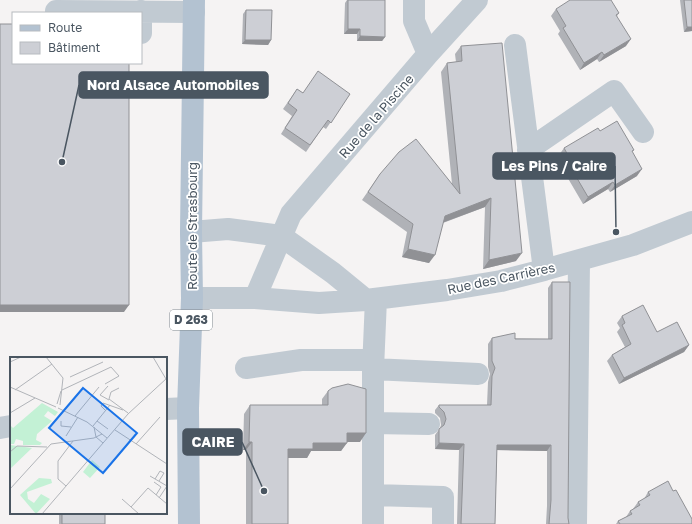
<svg xmlns="http://www.w3.org/2000/svg" width="692" height="524" viewBox="0 0 692 524" font-family="'Golos Text',sans-serif">
	<style>
		.lines { fill: none; stroke-linecap: round; stroke-linejoin: round }
		.minor { stroke: #c1cad2; stroke-width: 22 }
		.major { stroke: #b3c2d1; stroke-width: 22 }
		.wall { fill: #b0b2b7 }
		.shaded-wall { fill: #909195 }
		.building { fill: #cdcfd5; stroke: #909195 }
		.labels { text-anchor: middle; stroke-width: 3.5; stroke-linejoin: round; paint-order: stroke }
		.shield { fill: #fff; stroke: #808990; stroke-width: 1 }
		.shield-label { font-size: 12px; font-weight: bold; fill: #4a5661 }
		.street-label { font-size: 13px; fill: #4a5661; stroke: #fff }
		.inset-road { fill: none; stroke: #b1b4b9; stroke-width: 1 }
		.view { fill: #1a73e8; fill-opacity: 0.15; stroke: #1a73e8; stroke-width: 2 }
		.inset-edge { fill: none; stroke: #4a5661; stroke-width: 2 }
		.leader { fill: none; stroke: #4a5661; stroke-width: 1.5 }
		.callout-dot { fill: #4a5661; stroke: #fff; stroke-width: 1.5 }
		.callout { fill: #4a5661; stroke: #4a5661; stroke-width: 1.5 }
		.callout-label { font-size: 14px; text-anchor: middle; font-weight: bold; fill: #fff }
	</style>
	<rect width="100%" height="100%" fill="#f5f3f3"/>
	<g class="lines">
		<!-- minor -->
		<path class="minor" d="M414,0V21L428,54
			M56,11L194,12
			M141,33V11
			M515,45L544,270
			M528,150L614,91L643,132
			M191,232L228,229L281,236L333,273L366,300
			M192,298H255L319,303L366,300L447,290L501,281L544,270L633,245L692,222
			M255,298L291,214L428,54L477,0
			M246,368L301,360H373
			M373,369L478,374
			M166,409L188,408
			M373,423L429,424
			M0,428L11,426
			M373,495L443,497V524
			M373,524V369L376,299
			M576,524L579,261"/>
		<!-- major -->
		<path class="major" d="M189,524L188,408L192,298L191,232L194,0"/>
	</g>
	<!-- wall -->
	<path class="wall" d="M347,0H385V37L382,41H357V34H344L345,3Z
		M680,0H692V31L684,32Z
		M556,9L619,13L617,16L626,46L599,62L597,59L580,70L558,34L560,31L551,16Z
		M246,10L271,40L268,45L242,44L243,14Z
		M461,46L516,261L483,269L485,207L443,223L429,263L402,257L407,232L362,200L380,174L452,184L441,72L447,63L456,62L455,54Z
		M297,89L303,93L350,94L326,129L323,127L306,152L281,134L292,116L283,109Z
		M600,131L634,150L632,152L637,176L610,192L608,189L583,204L566,175L569,171L559,155L564,148Z
		M552,282L568,518L569,524H546L547,506V451L497,450L495,524H457L459,450L435,449V435L440,428L441,425L440,418L435,413V410L439,405H487L488,382L490,374L488,367V344L492,338L548,339V288Z
		M622,316L657,332L689,345L684,352L619,384L607,361L612,355L625,347L617,332L620,328L617,323Z
		M328,391L360,442H347L341,451H311L307,458H288V524H246V450H243L244,414L250,405H322V399Z
		M648,492L692,524H616L618,521L626,517L630,511L633,509L638,502L644,499Z
		M59,513H105V524H59Z"/>
	<!-- shaded-wall -->
	<path class="shaded-wall" d="M687,27H692V31L684,32Z
		M348,29H360L357,34H344Z
		M360,36L385,37L382,41H357Z
		M631,39L626,46L599,62L604,55Z
		M245,40H271L268,45L242,44Z
		M602,52L597,59L580,70L584,63Z
		M642,169L637,176L610,192L615,185Z
		M613,182L608,189L583,204L588,197Z
		M491,198L485,207L439,224L445,216Z
		M408,249L435,255L429,263L402,257Z
		M522,253L516,261L483,269L489,260Z
		M0,305H129L124,312H0Z
		M689,345L684,352L619,384L624,378Z
		M347,433H366L360,442H342Z
		M249,442H252L246,450H243Z
		M313,443H347L341,451H311L307,458H282L288,449Z
		M439,443L464,444L459,450L435,449Z
		M497,445H551L547,451L493,450Z"/>
	<!-- building -->
	<path class="building" d="M348,0H385V37L360,36V29H348Z
		M570,0H611L619,13L616,15L631,39L604,55L602,52L584,63L563,28L566,26L556,9Z
		M684,0H692V27H687Z
		M246,10H272L271,40H245Z
		M0,24H13V63H129V305H0Z
		M502,43L522,253L489,260L491,198L445,216L435,255L408,249L413,224L368,192L380,174L399,152L416,139L460,194L447,63L462,61L461,46Z
		M318,71L350,94L331,123L328,120L310,145L285,128L297,110L288,103L297,89L303,93Z
		M617,121L634,150L632,151L642,169L615,185L613,182L588,197L571,168L574,166L564,148L598,128L600,131Z
		M552,282H570L568,518L569,524H549L551,500V445H497L495,524H461L464,444L439,443V429L444,425L446,419L444,412L439,407V405H491L492,376L495,368L492,361V338L515,333V339H552Z
		M643,305L657,332L677,322L689,345L624,378L612,355L631,344L622,325L625,323L622,316Z
		M348,384L366,389V433H347V443H313V449H288V524H252V442H249L250,405H328V391L332,388Z
		M668,481L673,491L676,490L692,519V524H620L618,521L632,514L630,511L640,505L638,502L650,495L648,492Z
		M62,513H105V524H62Z"/>
	<g class="labels">
		<!-- shield labels -->
		<rect class="shield" x="170" y="310" width="42" height="20" rx="3"/>
		<g class="shield-label">
			<text x="191" y="324">D 263</text>
		</g>
		<!-- street labels -->
		<g class="street-label">
			<text transform="translate(376 116) rotate(-49)" y="5">Rue de la Piscine</text>
			<text transform="translate(192 226) rotate(-90)" y="5">Route de Strasbourg</text>
			<text transform="translate(501 278) rotate(-12)" y="5">Rue des Carrières</text>
		</g>
	</g>
	<!-- overview -->
	<g transform="translate(10 357)">
		<rect width="157" height="157" fill="#f5f3f3"/>
		<path d="M0,88L22,91L0,112ZM82,103L90,110L80,121L73,115Z" fill="#c3f1d5"/>
		<path d="M32,46L48,55L45,59L38,54L34,59L42,64L27,77L26,83L32,86L30,88H13V84L6,82L4,87H0V68L3,71ZM29,121L41,122L42,126L17,135L18,142L24,146L31,137L40,142L26,157L10,138Z" fill="#c3f1d5"/>
		<path class="inset-road" d="M36,0L53,21L50,48M143,0L156,22M0,5L11,0M60,20L93,5M98,29L90,38L99,43M0,30L46,50M109,31L101,35L99,42L118,56M5,33L42,7M52,33L101,10L109,19L95,27M47,47L51,34M48,51L77,65L97,81M96,54L91,49L93,46L113,53M0,56L25,41M65,59L89,30M51,64V69L61,70M87,64L98,72M83,69L100,48M84,70L86,80L93,86M105,73L157,107M56,79L68,60M126,87L150,60M0,95L7,89L37,90M78,103L89,112M140,119L157,129L149,141M145,122L150,114L154,116L149,124M144,125L151,130L146,138M56,129L48,122V104L63,84M0,132L41,87L84,81L92,77M112,142L129,157M121,150L138,131L157,147M32,157L118,57L157,21"/>
		<path class="view" d="M73,31L127,76L93,116L39,71Z"/>
		<rect width="157" height="157" class="inset-edge"/>
	</g>
	<!-- callouts -->
	<path class="leader" d="M62 162L79 85M616 232L615 166M264 491L242 442"/>
	<g class="callout-dot">
		<circle cx="62" cy="162" r="4"/>
		<circle cx="616" cy="232" r="4"/>
		<circle cx="264" cy="491" r="4"/>
	</g>
	<g class="callout">
		<rect x="79" y="72" width="189" height="26" rx="4"/>
		<rect x="493" y="153" width="122" height="26" rx="4"/>
		<rect x="183" y="429" width="59" height="26" rx="4"/>
	</g>
	<g class="callout-label">
		<text x="173" y="90">Nord Alsace Automobiles</text>
		<text x="554" y="171">Les Pins / Caire</text>
		<text x="213" y="447">CAIRE</text>
	</g>
	<!-- legend -->
	<rect x="12" y="12" width="130" height="52" fill="#ffffff" stroke="#b7bbc0"/>
	<rect x="20" y="25" width="20" height="6" fill="#b3c2d1" stroke="#b7bbc0"/>
	<text x="48" y="32" font-size="12" fill="#4a5661">Route</text>
	<rect x="20" y="42" width="20" height="12" fill="#cdcfd5" stroke="#b7bbc0"/>
	<text x="48" y="52" font-size="12" fill="#4a5661">Bâtiment</text>
</svg>
